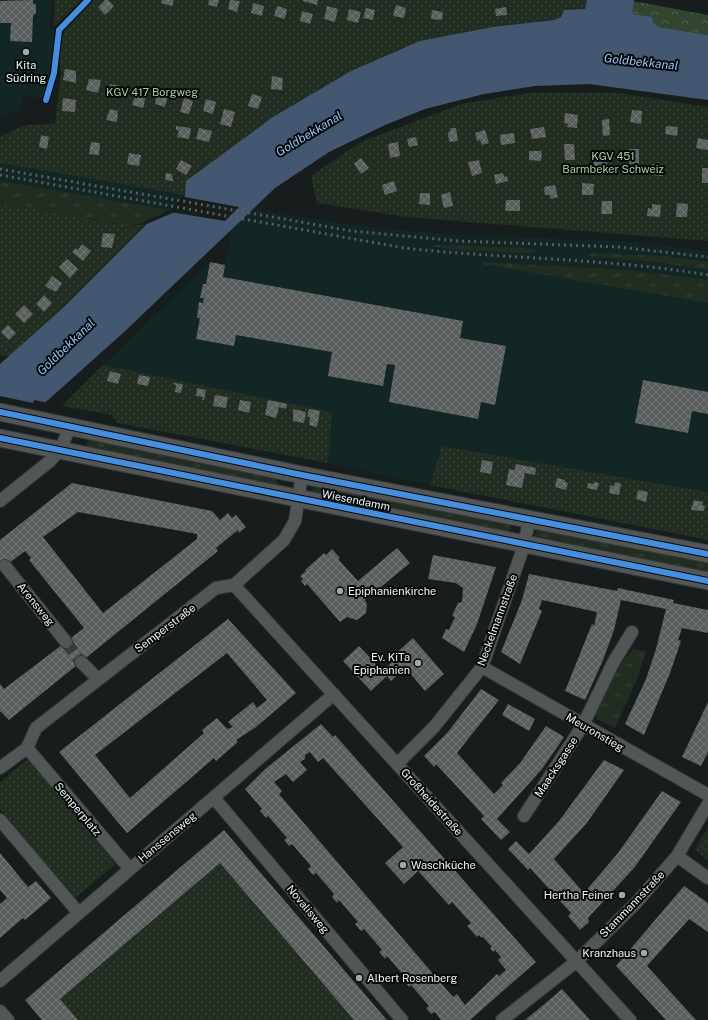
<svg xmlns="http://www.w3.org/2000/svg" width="708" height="1020" viewBox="0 0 708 1020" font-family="'Public Sans',sans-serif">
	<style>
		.built { fill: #132626 }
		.grass { fill: url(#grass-tufts) }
		.forest { fill: url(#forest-crowns) }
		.park { fill: url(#park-dots) }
		.water { fill: #435870 }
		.pier { fill: #171d1d }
		.building { fill: url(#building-cross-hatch); fill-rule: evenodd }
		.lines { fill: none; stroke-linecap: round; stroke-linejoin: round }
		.street-tunnel { stroke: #373d3d; stroke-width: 12; stroke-dasharray: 12 6; stroke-linecap: butt }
		.street-casing { stroke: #353a3a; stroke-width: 14 }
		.secondary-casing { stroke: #353a3a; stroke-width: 19 }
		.street { stroke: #525656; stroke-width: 12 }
		.secondary { stroke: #525656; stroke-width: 17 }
		.rail { stroke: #585d5d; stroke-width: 3; stroke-dasharray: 2 4; stroke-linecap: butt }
		.cycleway-casing { stroke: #050909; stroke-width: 8 }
		.cycleway { stroke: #468fdf; stroke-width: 6 }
		.poi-dot { fill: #a1a8a8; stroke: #050909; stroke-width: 1.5 }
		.labels { text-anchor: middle; stroke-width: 4; stroke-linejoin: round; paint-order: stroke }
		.poi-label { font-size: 11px; fill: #ebf3f3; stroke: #050909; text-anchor: start }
		.park-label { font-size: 11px; fill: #a5ce9b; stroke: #050909 }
		.street-label { font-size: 11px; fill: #ebf3f3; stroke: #050909 }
		.water-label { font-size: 12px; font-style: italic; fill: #98c2f2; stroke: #050909 }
	</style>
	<defs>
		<pattern id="grass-tufts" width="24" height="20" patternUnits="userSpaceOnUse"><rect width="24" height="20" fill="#212d20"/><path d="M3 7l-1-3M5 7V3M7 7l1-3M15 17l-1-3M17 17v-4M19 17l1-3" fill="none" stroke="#374236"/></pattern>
		<pattern id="forest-crowns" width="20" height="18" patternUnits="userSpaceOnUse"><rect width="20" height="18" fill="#32452e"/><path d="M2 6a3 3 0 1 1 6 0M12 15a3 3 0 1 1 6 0" fill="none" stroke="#50604d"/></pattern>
		<pattern id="park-dots" width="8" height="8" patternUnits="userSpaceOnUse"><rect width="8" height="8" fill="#212d20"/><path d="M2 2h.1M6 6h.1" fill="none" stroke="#374236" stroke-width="1.8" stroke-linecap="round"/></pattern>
		<pattern id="building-cross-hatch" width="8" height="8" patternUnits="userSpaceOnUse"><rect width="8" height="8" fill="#5a5f5e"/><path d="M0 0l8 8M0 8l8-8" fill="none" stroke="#727676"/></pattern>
	</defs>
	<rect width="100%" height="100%" fill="#171d1d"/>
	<!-- built -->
	<path class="built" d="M0,0H51L49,29H54L51,75L46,94L42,98L22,96L21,111L0,116Z
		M0,163L179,194L183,196L170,212L0,181Z
		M239,207L324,221L386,229L479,236L627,241L708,251V492L443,446L430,485L328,463L329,443L103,365L210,262L225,265L233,222Z"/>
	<!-- grass -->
	<path class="grass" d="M0,181L169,210L142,223L128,226L0,203Z
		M428,245L526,248L539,252C529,255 434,249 428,245Z
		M589,253L662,256L708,262V270L655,262L589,256Z
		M482,262L627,270L702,279L708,280V303L482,264Z
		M92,440L274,477L278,483L274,487L86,447L88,441Z
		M314,486H318L506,522L511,526L510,531L506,533L316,496L312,492Z
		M539,528L708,562V574L539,541L534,536Z
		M633,649L646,651L637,679L615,728L597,719L596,713L615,671Z"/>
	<!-- forest -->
	<path class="forest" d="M633,1L708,15V35L659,27L632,14Z"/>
	<!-- park -->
	<path class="park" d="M55,0H82L54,27Z
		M94,0H587L585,9L564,10L561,17L554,20L493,27L273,117L186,181L185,197L179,194L0,163V138C7,133 21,125 30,125C39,124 46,125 55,123L61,74C58,61 60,40 66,27C72,17 85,8 94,0Z
		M529,93H619L708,107V241L406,217L317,203L311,176L361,142L461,104Z
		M0,203L128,226L147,224L64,307L8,357L0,354Z
		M103,365L332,412L328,463L118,423L112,415L62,406Z
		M442,446L708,492V540L430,485Z
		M28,759L116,864L75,898L0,809V782Z
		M708,827V860L695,850Z
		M220,863L354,1020H78L60,999Z"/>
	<!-- water -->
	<path class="water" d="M587,0H634L632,14L652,17L653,23L659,27L708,35V100L589,84L535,86L484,94L425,109L385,125L329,152L275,188L123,333L0,443V364L64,307L147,224L184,208L186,181L273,117L351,71L420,41L493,27L554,20L561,17L564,10L585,9Z"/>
	<!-- pier -->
	<path class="pier" d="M183,196L185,197L239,207L225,221L170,212L182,207Z
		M0,396L33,403L34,400L49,403L0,445Z"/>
	<!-- building -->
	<path class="building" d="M33,0V3L36,5V13L33,15L32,42L10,41L11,23H0V1Z
		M105,0H108L114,6L105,15L98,7Z
		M162,0H174L172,6L161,3Z
		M209,0H219L217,7L208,5Z
		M230,0L240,1L237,12L228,9Z
		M303,0H318L317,5L303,1Z
		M253,3L264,6L262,16L251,13Z
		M396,5L406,8L404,18L393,16Z
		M277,6L287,9L285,19L274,16Z
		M327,6L338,9L335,22L324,19Z
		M506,7L507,15L496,16L495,9Z
		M366,8L375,10L373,20L363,18Z
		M349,9L361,12L358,23L347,20Z
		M432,10L443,12L442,20L431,19Z
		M302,11L313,14L310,24L300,21Z
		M65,69L76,71V83L63,80Z
		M272,76L283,78L282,90L271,89Z
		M89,79L101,80L98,93L86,90Z
		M110,84L121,86L119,94L108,93Z
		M136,93L146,96L143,108L132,105Z
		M157,93L168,96L165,107L155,104Z
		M252,94L262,97L258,109L248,106Z
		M63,98L76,100L75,112L62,111Z
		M184,98L193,101L189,114L180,112Z
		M206,99L216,102L213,114L203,111Z
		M110,109L118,111L117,122L106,120Z
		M224,109L235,112L231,127L220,124Z
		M632,110L642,111L641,124L630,122Z
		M565,113L578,115L577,128L567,127L568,124L564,123Z
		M609,119L610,135L603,136L602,120Z
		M176,126L191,128L189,139L177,137L179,130H176Z
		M666,126L678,127L677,136L665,134Z
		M544,127L546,137L532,139L530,129Z
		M199,128L212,131L209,142L196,139Z
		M450,128H456L458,141L449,142L448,132L451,131Z
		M485,130L489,143L482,145L480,140L477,141L475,133Z
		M514,133L515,143L501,145L500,135Z
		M41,135L49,137L47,149L39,147Z
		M416,137L418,145L409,147L407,139Z
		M698,138L708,140V150L696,148Z
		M91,142L100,143L99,155L89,154Z
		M398,142L400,156L390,158L388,144Z
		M564,144H574L575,160H565Z
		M629,149H639V164H629Z
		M529,151H542L541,161L529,160Z
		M129,153L141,155L139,166L127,164Z
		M607,153V166H594V154Z
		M361,158L369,168L361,174L354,164Z
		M181,160L192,166L186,175L176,169Z
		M479,160L482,173L472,176L468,162Z
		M652,164L664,165L663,176L651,175Z
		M702,168H708V183H702Z
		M166,173L172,174L173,181L165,180Z
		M503,173L504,177L507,176L508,181L496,184L494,175Z
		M394,181L397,191L385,195L382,185Z
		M582,183L594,184L593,195H582Z
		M555,185L558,197L551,199L550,195H545L544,187Z
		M450,192L453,206L444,208L441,195Z
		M420,193H430V205L419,204Z
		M506,200H520V211H505Z
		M602,201H612V214H601Z
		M677,203L688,204L687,217H676Z
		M652,204L661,205L660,217L647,216L648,208L652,209Z
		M103,233L115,234L112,248L101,247Z
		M82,244L91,251L83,261L72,252L76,248L78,250Z
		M67,259L78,269L70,278L59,267Z
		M210,262L225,265L223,277L463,321L460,338L506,346L495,405L481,402L478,419L389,402L395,365L387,364L383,386L328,376L332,352L236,335L234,346L196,339L200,318H197L199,302L203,303L204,298H200L203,284H206Z
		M52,276L62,283L56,292L45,286Z
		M44,295L52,303L44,312L36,304Z
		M24,305L33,314L24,323L15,314Z
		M8,325L16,333L9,340L1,332Z
		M110,371L121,374L118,384L107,381Z
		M139,375L150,377L148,386L137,384Z
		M643,380L708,392V414L692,411L688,433L635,423Z
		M173,383L183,384L181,393L175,392L176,385L173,384Z
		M197,388L206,390L204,400H202L203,397L196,396Z
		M215,395L228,397L226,408L213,406Z
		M240,400L251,402L249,413L238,410Z
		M268,400L287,404L286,409L279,407L276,418L265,415Z
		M293,409L306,412L304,423L293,421Z
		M309,409L320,411L317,427L309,425L310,417H307Z
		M482,460L493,462L491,474L480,472Z
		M516,464L536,468L535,475L525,473L522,488L506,485L509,469L515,470Z
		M557,478L565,480V482L568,483L566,490L555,487Z
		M595,482L599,483L597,490L587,488L588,483L594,484Z
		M615,482L621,484L619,495L609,493L610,485L614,486Z
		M72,483L212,511L220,520L228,513L232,518L236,515L246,527L239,533L238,530L216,548L218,551L9,720L0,711V684L4,689L84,628L29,560L31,558L25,551L0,570V540ZM78,512L197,534V539L103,613L43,537Z
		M638,490L648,492L646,502L636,499Z
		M694,500L703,502L702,505L705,506L704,511L691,510Z
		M397,548L410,563L365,600L367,605L366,613L357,620L347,617L340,622L307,584L305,586L301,581L303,579L300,576L306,571L305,570L324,553L326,555L332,549L340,558L338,559L358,581Z
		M433,555L496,567L477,624L464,652L442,638L446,629L449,630L455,617L452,616L458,603L462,602L463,588L456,583L428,579Z
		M529,574L617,591L618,588L674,600L673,603L708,610V633L682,628L678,640L681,641L670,673L644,735L625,724L646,679L656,649L666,609L621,600L614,630L603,660L585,700L565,691L592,624L594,626L597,612L542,600L539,609L542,611L520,664L501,652L522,600Z
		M228,619L296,693L256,727L236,740L238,742L216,761L214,758L127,833L59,752ZM227,653L267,700L257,708L253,702L228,722L233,727L227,729L217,718L202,730L204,733L130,798L95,755Z
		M413,638L444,674L425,691L405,667L391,681L387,676L371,691L343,661L359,646L382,671L397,658L394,655Z
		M481,689L499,700L457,753L494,794L503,785L501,783L520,763L546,726L564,737L542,769L497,819L510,832L501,840L481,819L484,816L436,764L434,767L424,756L448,732Z
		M708,702V752L701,766L682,757Z
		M508,704L535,719L529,731L502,715Z
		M321,724L333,737L335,735L536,962L470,1020H441L435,1012L431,1014L426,1008L429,1006L411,985L409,987L404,980L406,978L387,956L385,959L379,952L382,950L364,929L361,931L355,924L358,922L339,900L337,903L332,897L334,894L316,873L313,875L308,869L311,866L292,844L289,846L284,840L287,838L268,816L266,818L260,811L262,809L245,789L264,770ZM310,752L318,762L323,758L403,847L385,863L404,884L418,871L449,905L452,902L471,923L467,926L477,937L479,935L482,938L483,937L492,947L490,948L493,952L495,950L501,957L498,960L506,970L499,976L497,974L465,1005L457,994L453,997L279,794L282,791L274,782L286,774L293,782L307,770L300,762L305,759V755Z
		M604,760L624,770L586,824L554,859L584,893L618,853L662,791L681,802L634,868L588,918L589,922L580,930L568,916L571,913L530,868L528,870L508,849L516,841L529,854L559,821Z
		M224,830L387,1020H354L220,863L60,999L78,1020H42L25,1000Z
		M0,853L28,887L36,881L51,898L25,920L23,918L0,938V904L7,898L0,890Z
		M684,886L708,903V932L689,919L647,966L696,1020H666L616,966Z
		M562,989L590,1020H525L541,1007Z"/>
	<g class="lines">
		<!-- street-tunnel -->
		<path class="street-tunnel" d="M66,642L81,662"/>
		<defs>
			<path id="street" d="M0,501L50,461L60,450L70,427
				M5,566L66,642
				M234,585L630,1020
				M81,662L98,679
				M482,667L708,795
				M27,748L130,869
				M397,764L434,727L482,667L521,554L530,519
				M0,768L27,748L36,728L216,588L234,585L284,540L295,521L302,475
				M214,798L402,1020
				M524,816L583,725L613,663L632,632
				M0,820L78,912
				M677,856L708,878
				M0,981L334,694
				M0,1011L8,1020
				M502,1020L577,961L636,903L677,856L708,804"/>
			<path id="secondary" d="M0,412L302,475L708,554
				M0,438L708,581"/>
		</defs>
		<!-- street casing -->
		<use href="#street" class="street-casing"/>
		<!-- secondary casing -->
		<use href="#secondary" class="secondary-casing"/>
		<!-- street -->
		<use href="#street" class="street"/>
		<!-- secondary -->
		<use href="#secondary" class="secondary"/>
		<!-- rail -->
		<path class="rail" d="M0,169L352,231L458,241L619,247L708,257
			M0,175L404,248C505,259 607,258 708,275"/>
		<defs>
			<path id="cycleway" d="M46,100L54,73L59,30L88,0
				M0,412L302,475L708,554
				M0,438L708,581"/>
		</defs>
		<!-- cycleway casing -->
		<use href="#cycleway" class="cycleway-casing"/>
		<!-- cycleway -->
		<use href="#cycleway" class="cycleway"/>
	</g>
	<!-- markers -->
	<g class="poi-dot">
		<circle cx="26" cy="52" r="4"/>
		<circle cx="340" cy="591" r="4"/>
		<circle cx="418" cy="663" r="4"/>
		<circle cx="403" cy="865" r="4"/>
		<circle cx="622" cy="895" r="4"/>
		<circle cx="644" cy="953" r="4"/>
		<circle cx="359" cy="978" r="4"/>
	</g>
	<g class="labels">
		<!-- poi labels -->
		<g class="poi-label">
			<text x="26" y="69" text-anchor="middle">Kita<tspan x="26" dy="13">Südring</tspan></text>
			<text x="348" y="595">Epiphanienkirche</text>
			<text x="410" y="661" text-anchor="end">Ev. KiTa<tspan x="410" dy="13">Epiphanien</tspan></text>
			<text x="411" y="869">Waschküche</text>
			<text x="614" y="899" text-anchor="end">Hertha Feiner</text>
			<text x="636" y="957" text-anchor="end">Kranzhaus</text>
			<text x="367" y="982">Albert Rosenberg</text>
		</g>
		<!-- park labels -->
		<g class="park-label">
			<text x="152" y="96">KGV 417 Borgweg</text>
			<text x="613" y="160">KGV 451<tspan x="613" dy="13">Barmbeker Schweiz</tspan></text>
		</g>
		<!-- street labels -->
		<g class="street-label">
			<text transform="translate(356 500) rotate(11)" y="4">Wiesendamm</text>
			<text transform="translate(36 604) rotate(51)" y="4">Arensweg</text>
			<text transform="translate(497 620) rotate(-70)" y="4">Neckelmannstraße</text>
			<text transform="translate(165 628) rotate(-37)" y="4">Semperstraße</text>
			<text transform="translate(595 732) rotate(30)" y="4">Meuronstieg</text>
			<text transform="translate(556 767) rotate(-57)" y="4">Maacksgasse</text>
			<text transform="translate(432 802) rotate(48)" y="4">Großheidestraße</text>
			<text transform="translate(78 809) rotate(50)" y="4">Semperplatz</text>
			<text transform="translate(167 837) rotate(-40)" y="4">Hanssensweg</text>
			<text transform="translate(632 904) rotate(-46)" y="4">Stammannstraße</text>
			<text transform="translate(308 909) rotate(50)" y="4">Novalisweg</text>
		</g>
		<!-- water labels -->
		<g class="water-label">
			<text transform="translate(641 62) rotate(6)" y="4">Goldbekkanal</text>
			<text transform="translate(309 134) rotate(-31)" y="4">Goldbekkanal</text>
			<text transform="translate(66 347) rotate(-44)" y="4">Goldbekkanal</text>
		</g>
	</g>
</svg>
